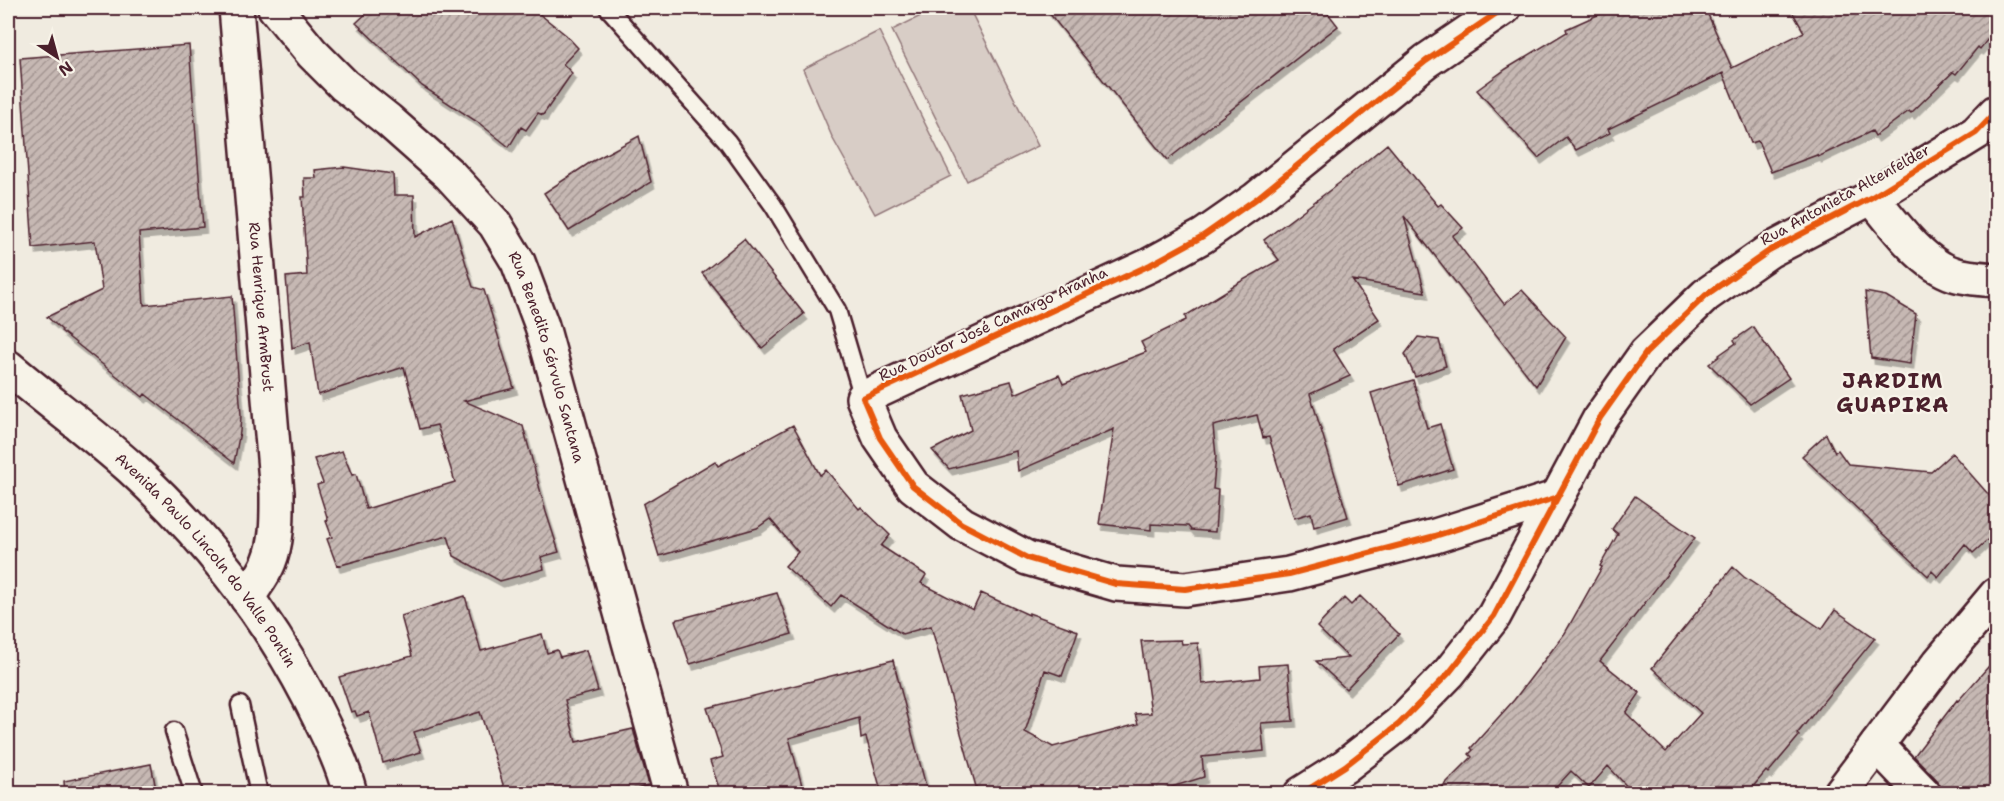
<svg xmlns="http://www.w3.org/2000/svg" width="2004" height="801" viewBox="0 0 2004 801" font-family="'Shantell Sans',sans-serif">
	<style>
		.grass { fill: #d8cdc6; stroke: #917678; stroke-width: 1.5 }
		.building { fill: url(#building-hatch); stroke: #4a1f2b; stroke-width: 1.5; filter: url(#shadow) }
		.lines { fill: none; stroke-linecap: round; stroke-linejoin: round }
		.service-casing { stroke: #4a1f2b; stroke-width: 21 }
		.minor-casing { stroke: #4a1f2b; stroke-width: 38 }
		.secondary-casing { stroke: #4a1f2b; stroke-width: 38 }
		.service { stroke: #f7f3e8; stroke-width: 16 }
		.minor { stroke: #f7f3e8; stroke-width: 33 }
		.secondary { stroke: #f7f3e8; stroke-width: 33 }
		.cycleway-casing { stroke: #f7f3e8; stroke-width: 10 }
		.cycleway { stroke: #e8590c; stroke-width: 6 }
		.labels { text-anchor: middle; stroke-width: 4.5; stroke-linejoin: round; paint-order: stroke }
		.street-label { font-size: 15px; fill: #4a1f2b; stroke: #f7f3e8 }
		.district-label { font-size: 21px; font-weight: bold; letter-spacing: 1.5px; fill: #4a1f2b; stroke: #f7f3e8 }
	</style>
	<defs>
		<pattern id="building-hatch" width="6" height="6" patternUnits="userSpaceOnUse" patternTransform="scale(1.5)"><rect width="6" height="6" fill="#c6b8b3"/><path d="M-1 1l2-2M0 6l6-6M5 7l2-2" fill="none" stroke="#a39592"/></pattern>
		<filter id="shadow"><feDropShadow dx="3.5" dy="6" stdDeviation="0" flood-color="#0004"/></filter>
	</defs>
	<rect width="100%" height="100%" fill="#f0ebe0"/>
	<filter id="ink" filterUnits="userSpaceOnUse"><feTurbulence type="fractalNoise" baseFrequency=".0167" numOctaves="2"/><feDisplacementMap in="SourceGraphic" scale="12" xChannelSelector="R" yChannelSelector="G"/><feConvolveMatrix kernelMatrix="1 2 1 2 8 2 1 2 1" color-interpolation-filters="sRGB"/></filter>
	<g filter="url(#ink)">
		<!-- grass -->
		<path class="grass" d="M937,8H969L1038,146L967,181L892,30Z
			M879,31L951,176L875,214L833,139L803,69Z"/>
		<!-- building -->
		<path class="building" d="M372,8H532L566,35L578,48L563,64L572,73L543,115L538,113L526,130L521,127L509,147L479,123L422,86L356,23Z
			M1045,8H1324L1338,26L1167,160Z
			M1613,8H1705L1732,68L1804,32L1790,8H1996V29L1980,49L1978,47L1956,74L1953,72L1911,113L1909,111L1875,136L1872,131L1818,157L1817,155L1771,172L1758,141L1751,143L1723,73L1608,129L1610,133L1576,150L1566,137L1538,158L1477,90L1506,69L1567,32L1566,29Z
			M189,45L203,227L139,233L144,305L232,296L241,415L240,432L234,463L145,394L143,397L61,331L62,330L47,317L102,290L95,241L33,248L20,58Z
			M639,136L651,182L569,231L544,193L591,162Z
			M1387,144L1438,206L1441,204L1463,228L1452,236L1504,304L1522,290L1566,337L1536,386L1404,216L1425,292L1352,280L1379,319L1333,349L1350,376L1310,394L1348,517L1314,527L1311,513L1294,518L1269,437L1263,438L1257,415L1213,426L1216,456L1213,489L1218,490L1215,532L1191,530L1188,526L1151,524V530L1099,524L1114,429L1018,471L1016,451L949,469L932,450L971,430L962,394L1011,381L1015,394L1059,375L1063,384L1146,352L1141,342L1186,320L1185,316L1231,288V287L1279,260L1264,240L1342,181Z
			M344,167L393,174L394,195H414L415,237L452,218L473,287L484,290L514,388L464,401L523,426L546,512L559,552L541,557L544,569L500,581L454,556L448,536L337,566L327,539L332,537L326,521L328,520L317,485L323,483L314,459L342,451L352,475L356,474L366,509L455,482L437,425L420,429L404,367L318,395L310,342L292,348L286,277L307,275L302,197H305L304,178H316L315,170Z
			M744,239L804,314L762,348L702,273Z
			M1865,292L1886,296L1916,314L1910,364L1871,358Z
			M1753,327L1789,378L1750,404L1709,364L1720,356L1719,355L1736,343L1734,340Z
			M1418,337L1439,340L1446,366L1415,377L1405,354Z
			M1413,380L1427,428L1440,424L1453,469L1399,486L1371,393Z
			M793,425L820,475L826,470L859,509L861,507L890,535L881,546L926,575L921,583L973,610L981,593L1029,615V613L1078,631L1062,676L1045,670L1025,732L1053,747L1138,724L1135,714L1151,713L1141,641L1181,640L1182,644L1198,643L1202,684L1260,678L1259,666L1288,664L1293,721L1261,723L1264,751L1202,757L1204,777L1149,794H978L931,626L902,634L841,595L831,607L785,566L798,552L770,519L757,528L659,556L643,504L715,461L718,466Z
			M1826,434L1835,452L1838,450L1848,464L1931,472L1952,453L1996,503V532L1973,553L1965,544L1938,577L1932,571L1928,576L1802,456Z
			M1635,496L1695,538L1600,661L1640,693L1626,713L1666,752L1701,713L1652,668L1733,567L1744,577L1822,629L1835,610L1875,638L1797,734L1799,736L1768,773L1766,771L1747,794H1634L1608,766L1589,788L1571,771L1550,794H1435L1472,757L1469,754L1473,750L1471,748L1514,700L1565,633L1602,567L1600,566L1618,534L1612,529Z
			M777,593L792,634L690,664L675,620Z
			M465,596L481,651L542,634L547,653L557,650L560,657L586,650L598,691L565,700L576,742L633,729L649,785L619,794H506L480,712L414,732L421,752L383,763L369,712L357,716L355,711L351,712L339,677L412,656L401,616Z
			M1360,596L1399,634L1346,689L1316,661L1349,658L1317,627L1344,598L1351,605Z
			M1996,658V794H1942L1938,781L1914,756L1957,700L1958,701Z
			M893,660L928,794H882L866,737L861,739L859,718L789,738L803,789L786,794H721L710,761L723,757L707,708Z
			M151,764L157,794H65L64,781Z"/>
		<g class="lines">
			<defs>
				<path id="service" d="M608,8L727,141L773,205L837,310L863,398
					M240,705L259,794
					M174,731L194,794"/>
				<g id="minor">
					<path id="s1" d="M236,8L277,493C277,516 278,540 269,562C264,575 254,587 247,598"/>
					<path id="s2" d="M275,8L312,53L344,85L388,120L450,175L495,224L518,262L542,326L671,794"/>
					<path d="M1504,8L1426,61L1256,199L1203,236L1150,265L863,398L880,438L913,486L962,524L1027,558L1116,584L1185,589L1289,574L1435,536L1555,498"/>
					<path d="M1872,197C1893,223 1922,264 1954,274C1966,278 1984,279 1996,280"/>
					<path d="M1877,745L1924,794"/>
					<path d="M1301,794L1345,766L1399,724L1449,673L1494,616L1600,418L1646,353L1706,295L1769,251L1872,197L1976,133L1996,112"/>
				</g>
				<g id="secondary">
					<path id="s3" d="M8,367C48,401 92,433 131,468C202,533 265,612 309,697C324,727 342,760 350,794"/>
					<path d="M1840,794L1938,664L1996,595"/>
				</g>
			</defs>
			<!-- service casing -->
			<use href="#service" class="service-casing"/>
			<!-- minor casing -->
			<use href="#minor" class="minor-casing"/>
			<!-- secondary casing -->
			<use href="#secondary" class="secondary-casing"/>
			<!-- service -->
			<use href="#service" class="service"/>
			<!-- minor -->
			<use href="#minor" class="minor"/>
			<!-- secondary -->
			<use href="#secondary" class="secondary"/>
			<defs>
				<path id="cycleway" d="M1504,8L1426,61L1256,199L1203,236L1150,265L863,398L880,438L913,486L962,524L1027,558L1116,584L1185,589L1289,574L1435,536L1555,498
					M1301,794L1345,766L1399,724L1449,673L1494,616L1600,418L1646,353L1706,295L1769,251L1872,197L1976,133L1996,112"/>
			</defs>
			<!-- cycleway casing -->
			<use href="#cycleway" class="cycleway-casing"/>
			<!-- cycleway -->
			<use href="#cycleway" class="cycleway"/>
		</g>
	</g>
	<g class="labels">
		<!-- street labels -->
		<g class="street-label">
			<text transform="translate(1845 195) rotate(-29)" y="5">Rua Antonieta Altenfelder</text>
			<text dy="5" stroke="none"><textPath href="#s1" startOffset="300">Rua Henrique ArmBrust</textPath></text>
			<text transform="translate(993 324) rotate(-25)" y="5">Rua Doutor José Camargo Aranha</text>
			<text dy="5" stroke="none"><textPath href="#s2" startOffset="453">Rua Benedito Sérvulo Santana</textPath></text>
			<text dy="5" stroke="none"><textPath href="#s3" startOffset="278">Avenida Paulo Lincoln do Valle Pontin</textPath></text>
		</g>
		<!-- district labels -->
		<g class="district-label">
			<text x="1893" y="388">JARDIM<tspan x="1893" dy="24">GUAPIRA</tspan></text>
		</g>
	</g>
	<!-- margin -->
	<rect width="2004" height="801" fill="none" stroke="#f7f3e8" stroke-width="30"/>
	<rect x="15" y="15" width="1974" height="771" fill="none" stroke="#4a1f2b" stroke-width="2" filter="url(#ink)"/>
	<!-- north arrow -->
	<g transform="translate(57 57) rotate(144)" stroke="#f7f3e8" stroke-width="4.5" paint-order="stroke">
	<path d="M0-4.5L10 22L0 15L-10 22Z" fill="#4a1f2b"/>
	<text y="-9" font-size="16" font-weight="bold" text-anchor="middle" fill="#4a1f2b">N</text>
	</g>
</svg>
